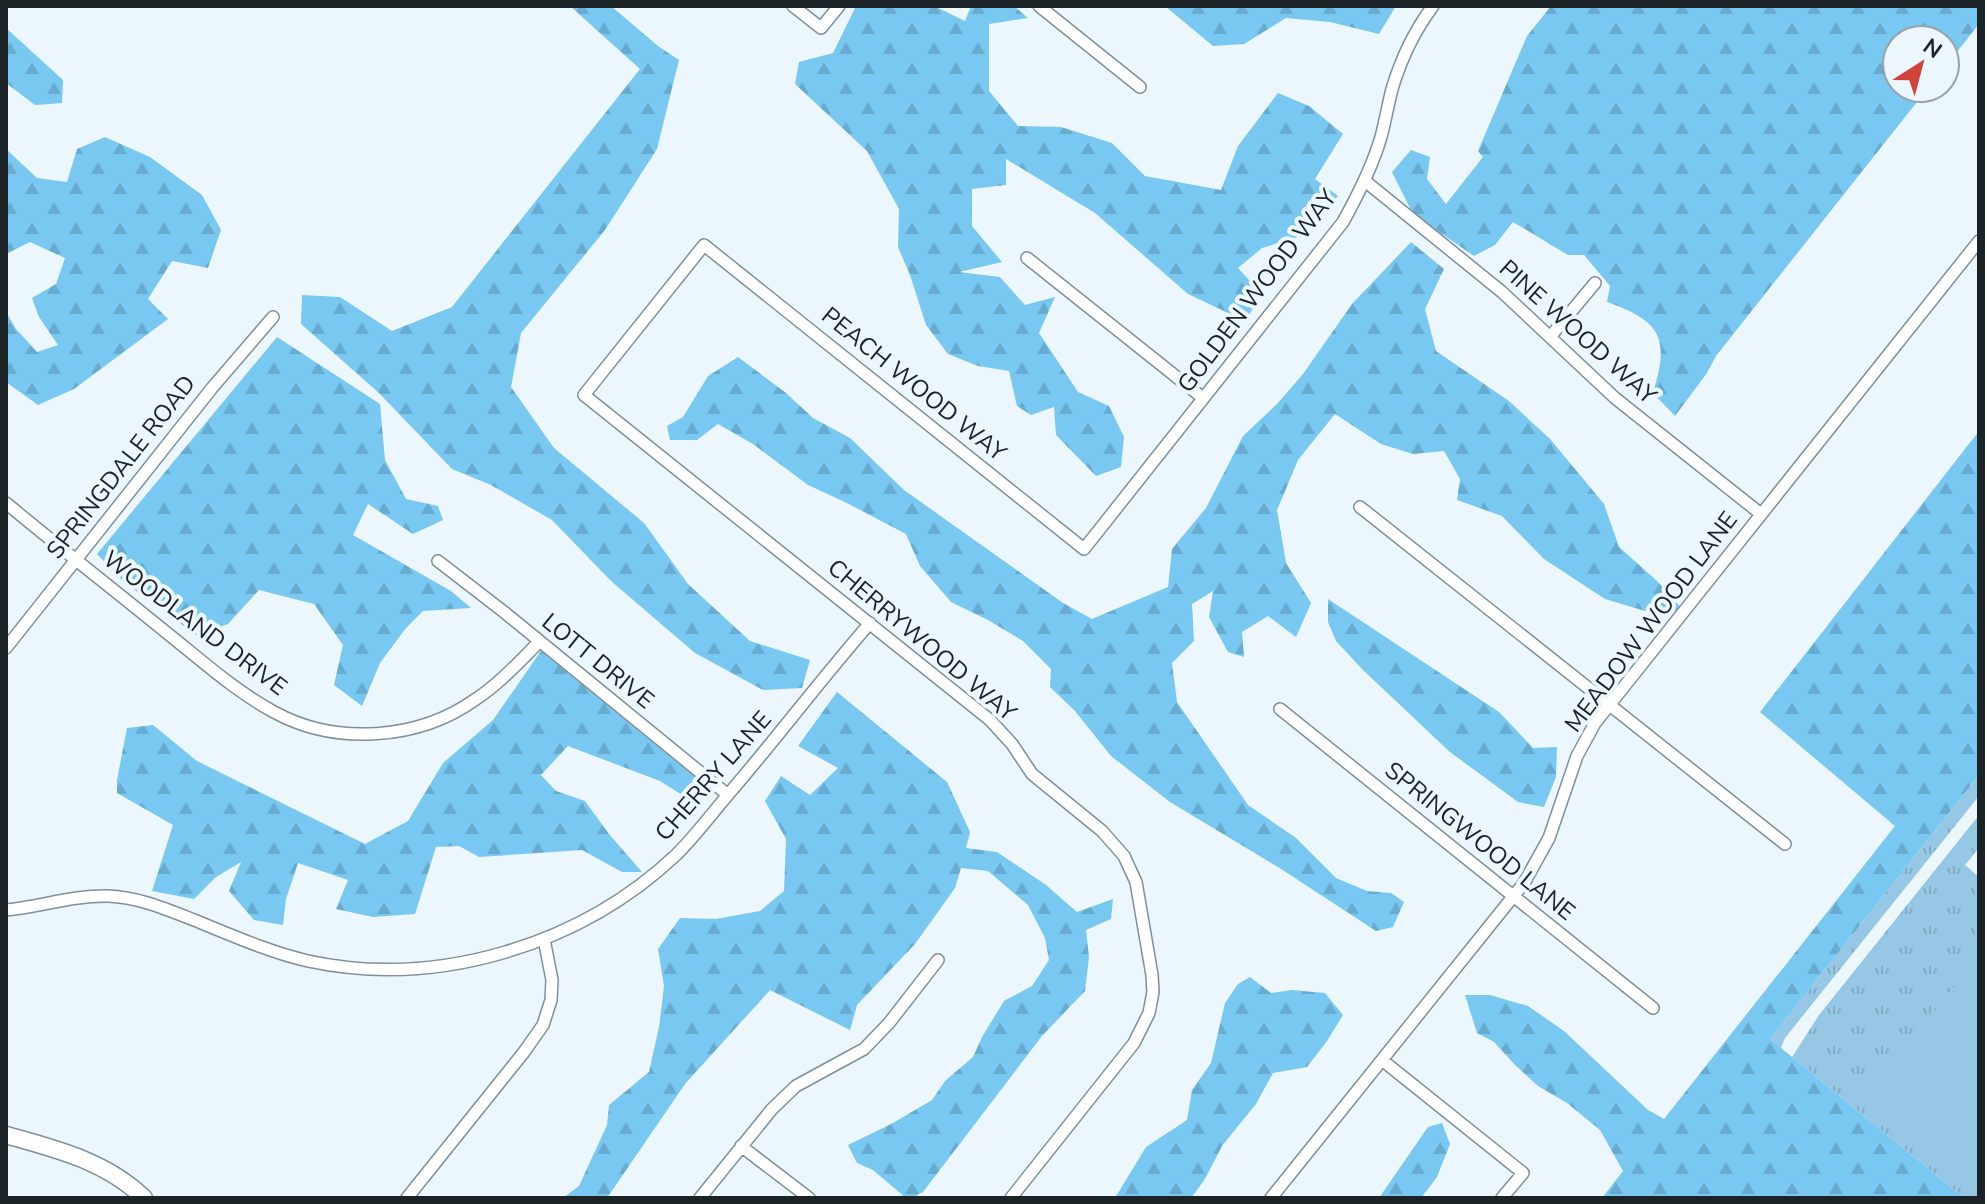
<svg xmlns="http://www.w3.org/2000/svg" width="1985" height="1204" viewBox="0 0 1985 1204" font-family="'Nunito Sans',sans-serif">
	<style>
		.grass { fill: url(#grass-tufts) }
		.forest { fill: url(#forest-firs) }
		.garden { fill: #96c8e5 }
		.lines { fill: none; stroke-linecap: round; stroke-linejoin: round }
		.street-casing { stroke: #7f909a; stroke-width: 14 }
		.secondary-casing { stroke: #7f909a; stroke-width: 19 }
		.street { stroke: #fff; stroke-width: 11 }
		.secondary { stroke: #fff; stroke-width: 16 }
		.labels { text-anchor: middle; stroke-width: 8; stroke-linejoin: round; paint-order: stroke }
		.street-label { font-size: 24px; fill: #1c2327; stroke: #ebf6fd }
	</style>
	<defs>
		<pattern id="grass-tufts" width="24" height="20" patternUnits="userSpaceOnUse" patternTransform="scale(2)"><rect width="24" height="20" fill="#96c8e5"/><path d="M3 7l-1-3M5 7V3M7 7l1-3M15 17l-1-3M17 17v-4M19 17l1-3" fill="none" stroke="#81acc4"/></pattern>
		<pattern id="forest-firs" width="22" height="20" patternUnits="userSpaceOnUse" patternTransform="scale(2)"><rect width="22" height="20" fill="#78c8f2"/><path d="M5 1l3.5 6h-7zM16 11l3.5 6h-7z" fill="#67acd0"/></pattern>
	</defs>
	<rect width="100%" height="100%" fill="#ebf6fd"/>
	<!-- grass -->
	<path class="grass" d="M1979,775V796L1785,1038L1781,1048L1770,1039Z
		M1979,815V848L1965,865L1979,877V957L1870,1091L1973,1175L1979,1168V1198H1964L1792,1057L1819,1015Z"/>
	<!-- forest -->
	<path class="forest" d="M570,6H611L658,46L679,60L657,149L605,230L521,333L511,387L554,448L644,523L688,584L750,641L810,660L802,688L763,690L695,653L611,581L552,520L491,485L452,469L379,393L301,324L302,295L340,297L392,331L452,307L640,69Z
		M856,6H934L965,21L971,6H1014L1028,18L989,24V91L1018,126L1061,127L1112,143L1145,176L1221,190L1238,146L1278,93L1309,106L1343,134L1315,179L1338,196L1304,235L1262,248L1238,268L1262,294L1245,321L1188,294L1095,213L1006,159V185L972,189V226L1002,262L959,272L1000,277L1025,305L1055,297L1039,333L1078,392L1109,406L1124,437L1121,467L1096,476L1056,435L1054,407L1031,415L1017,406L1009,371L978,366L948,354L926,325L910,275L898,247L899,209L867,151L795,84L799,62L833,53Z
		M1165,6H1396L1379,34L1330,22L1286,18L1244,44L1213,46Z
		M1551,6H1979V24L1945,67V40H1897V88H1928L1716,356L1707,373L1675,416L1653,393C1670,338 1661,321 1607,302L1610,286L1584,255H1568L1513,222L1495,245L1474,256L1413,214L1392,172L1411,150L1430,157L1427,179L1446,204L1483,157L1478,151L1527,36Z
		M6,28L63,80L62,103L35,105L6,83Z
		M105,137L150,157L202,195L221,230L208,268L172,261L148,299L168,319L74,389L38,405L6,382V312L16,329L37,352L58,345L39,317L32,298L56,284L65,258L30,242L6,254V149L37,178L67,182L77,149Z
		M1411,242L1444,269L1425,309L1436,351L1509,401L1550,439L1604,504L1619,547L1657,581L1684,611H1645L1605,599L1544,559L1502,516L1457,500L1460,479L1444,451L1413,454L1381,444L1335,414L1298,460L1277,510L1286,563L1311,603L1296,637L1268,616L1242,632L1244,657L1228,652L1209,617L1213,591L1192,604L1194,641L1172,663L1177,702L1248,805L1296,838L1336,878L1367,891L1391,893L1404,902L1393,927L1376,931L1278,867L1170,802L1111,756L1075,711L1050,687L1051,669L1023,641L988,620L951,602L920,566L906,534L847,503L808,485L753,444L718,424L697,440H670L667,426L683,417L708,376L738,357L786,393L813,418L850,438L904,490L1063,603L1092,619L1168,587L1172,549L1206,508L1243,436L1277,404L1303,374L1352,304Z
		M277,337L380,404L385,460L406,499L438,506L443,520L413,534L368,504L353,535L451,591L471,608L423,611L406,628L380,663L362,706L334,685L343,645L314,604L259,590L228,624L196,635L124,582L97,554Z
		M1979,431V775L1770,1039L1964,1198H1602L1623,1171L1600,1130L1567,1103L1538,1086L1515,1065L1494,1042L1477,1033L1465,995H1490L1528,1006L1564,1031L1648,1110L1664,1119L1895,826L1760,712Z
		M1328,599L1499,712L1533,748L1557,747L1556,777L1544,807L1518,802L1450,752L1364,671L1336,641L1328,622Z
		M541,651L704,784L701,807L660,781L568,746L541,775L556,791L585,801L609,834L642,872H622L582,850L479,857L459,846L436,847L415,914L373,917L336,909L348,880L298,863L286,899L283,925L254,920L229,891L241,862L216,877L194,899L152,891L173,825L117,793V780L127,728L153,725L197,761L365,844L408,821L443,763L493,720Z
		M837,692L947,782L970,832L966,848L997,852L1046,885L1077,912L1113,899L1111,919L1086,930L1089,957L1085,991L1042,1036L923,1192L912,1198H906L873,1170L857,1163L848,1145L893,1123L932,1100L945,1081L973,1057L982,1037L1004,1001L1032,986L1049,960L1045,938L1028,905L988,871L961,868L955,888L915,944L857,1005L850,1030L770,990L685,1084L607,1198H563L579,1186L607,1125L609,1105L649,1072L659,1027L664,986L658,949L680,918L716,919L760,911L784,891L786,839L765,801L781,776L810,795L838,768L798,746Z
		M1250,977L1271,993L1292,990L1325,993L1343,1015L1327,1041L1307,1067L1273,1073L1256,1104L1222,1146L1205,1179L1191,1198H1115L1146,1147L1187,1120L1192,1090L1211,1063L1225,1003L1238,984Z
		M1442,1123L1450,1144L1437,1177L1421,1198H1379L1428,1127Z"/>
	<!-- garden -->
	<path class="garden" d="M1979,957V1168L1972,1176L1869,1091Z"/>
	<g class="lines">
		<defs>
			<path id="street" d="M793,6L821,28L839,6
				M1039,6L1140,87
				M1365,181L1502,292L1615,398L1761,514
				M1027,258L1203,398
				M1550,337L1595,283
				M6,503C59,547 113,589 167,633C201,660 235,691 274,712C336,746 419,740 476,699C500,683 519,662 539,642
				M1360,507L1785,844
				M438,561L504,612L728,795
				M6,648L212,388L273,317
				M1280,709L1653,1008
				M6,910C40,907 73,895 108,896C138,897 166,909 194,920C231,935 269,952 308,961C438,989 581,945 677,854C697,834 713,812 732,790C779,735 823,677 870,623
				M1382,1060L1523,1173L1502,1198
				M741,1146L809,1198
				M407,1198L524,1052L543,1025L551,1000L552,980L544,939
				M700,1198L772,1109L796,1086L864,1049L889,1023L938,960
				M1011,1198L1134,1043L1149,1013L1153,992L1152,975L1136,882L1124,856L1102,831L1032,774L1012,744L990,720L584,395L704,245L1084,549L1343,222C1358,195 1372,168 1381,137C1385,122 1388,105 1392,89C1401,59 1415,30 1433,6
				M1271,1198L1524,883L1549,838L1577,756L1595,723L1979,241"/>
			<path id="secondary" d="M6,1135C56,1149 106,1161 144,1198"/>
		</defs>
		<!-- street casing -->
		<use href="#street" class="street-casing"/>
		<!-- secondary casing -->
		<use href="#secondary" class="secondary-casing"/>
		<!-- street -->
		<use href="#street" class="street"/>
		<!-- secondary -->
		<use href="#secondary" class="secondary"/>
	</g>
	<g class="labels">
		<!-- street labels -->
		<g class="street-label">
			<text transform="translate(1257 291) rotate(-53)" y="8">GOLDEN WOOD WAY</text>
			<text transform="translate(1578 332) rotate(42)" y="8">PINE WOOD WAY</text>
			<text transform="translate(914 384) rotate(39)" y="8">PEACH WOOD WAY</text>
			<text transform="translate(121 467) rotate(-52)" y="8">SPRINGDALE ROAD</text>
			<text transform="translate(1651 622) rotate(-53)" y="8">MEADOW WOOD LANE</text>
			<text transform="translate(195 623) rotate(37)" y="8">WOODLAND DRIVE</text>
			<text transform="translate(922 640) rotate(40)" y="8">CHERRYWOOD WAY</text>
			<text transform="translate(598 661) rotate(39)" y="8">LOTT DRIVE</text>
			<text transform="translate(713 776) rotate(-49)" y="8">CHERRY LANE</text>
			<text transform="translate(1480 841) rotate(39)" y="8">SPRINGWOOD LANE</text>
		</g>
	</g>
	<!-- border -->
	<rect width="1985" height="1204" fill="none" stroke="#1c2327" stroke-width="16"/>
	<!-- north arrow -->
	<g transform="translate(1921 64) rotate(36)"><circle r="38" fill="#ebf6fd" stroke="#98a2a7" stroke-width="2"/>
	<path d="M0-6L14 30L0 20L-14 30Z" fill="#d1423b"/>
	<text y="-12" font-size="22" font-weight="bold" text-anchor="middle" fill="#1c2327">N</text>
	</g>
</svg>
